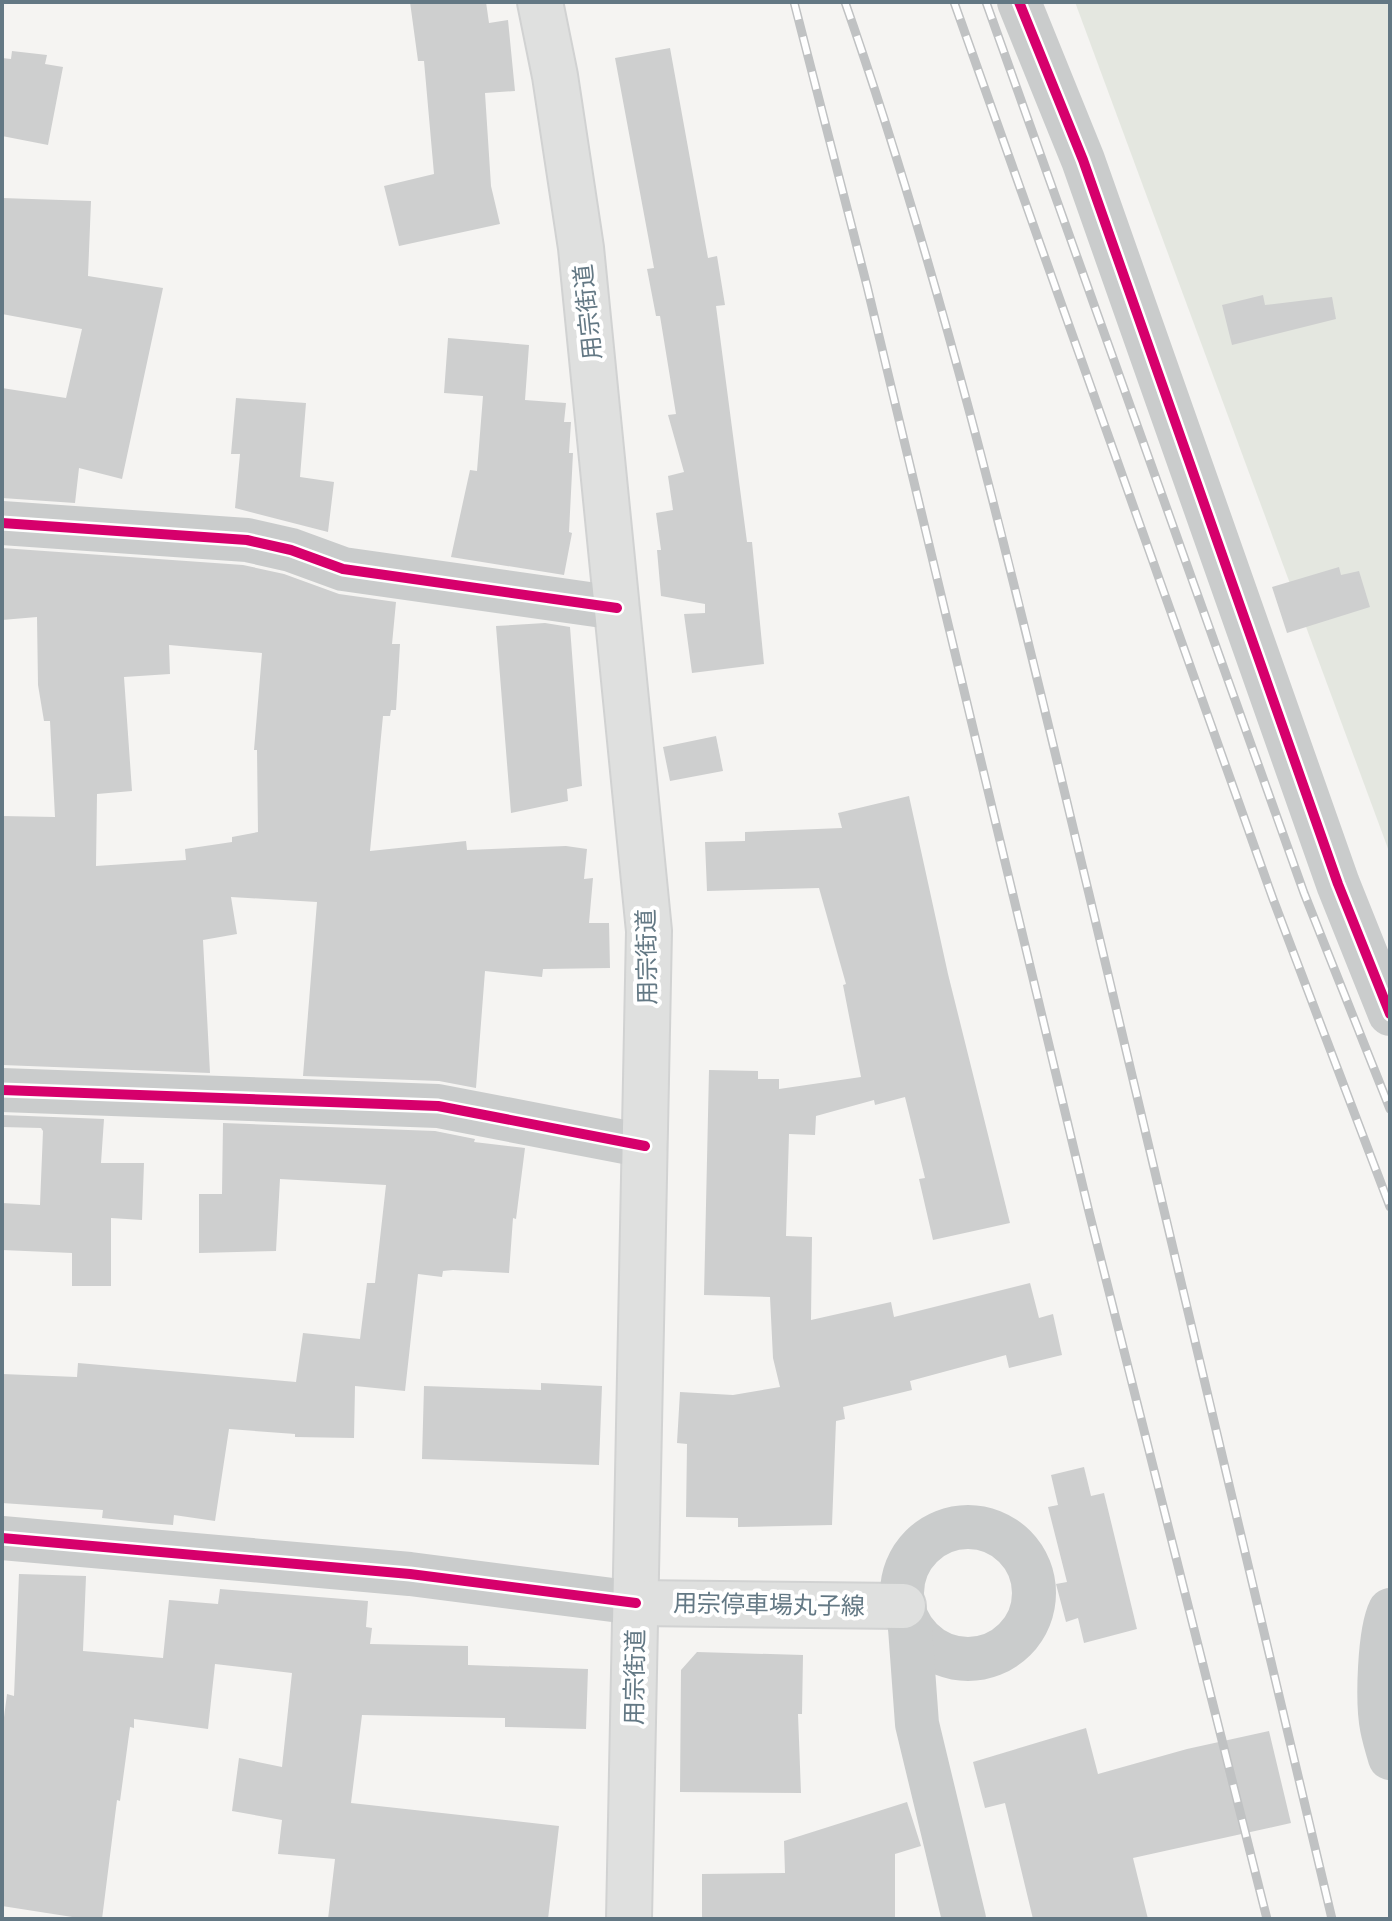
<svg xmlns="http://www.w3.org/2000/svg" width="1392" height="1921" font-family="'Fira Sans','Noto Sans JP',sans-serif">
  <style>
    .green { fill: #e4e7e0 }
    .building { fill: #cecfcf; fill-rule: evenodd }
    .lines { fill: none; stroke-linecap: round; stroke-linejoin: round }
    .secondary-casing { stroke: #d1d2d2; stroke-width: 48 }
    .minor { stroke: #cacccc; stroke-width: 44 }
    .tertiary { stroke: #cacccc; stroke-width: 44 }
    .secondary { stroke: #dfe0df; stroke-width: 44 }
    .rail-casing { stroke: #c0c2c3; stroke-width: 9 }
    .rail { stroke: #fff; stroke-width: 6; stroke-dasharray: 18; stroke-linecap: butt }
    .cycleway-casing { stroke: #fff; stroke-width: 15 }
    .cycleway { stroke: #d6006c; stroke-width: 10 }
    .labels { text-anchor: middle; dominant-baseline: central; stroke-width: 8; stroke-linejoin: round; paint-order: stroke }
    .street-label { font-size: 24px; fill: #637884; stroke: #fff }
  </style>
  <rect width="100%" height="100%" fill="#f5f4f2"/>
  <path class="green" d="M1075,2H1390V854Z"/>
  <g class="building">
    <path d="M410,2H486L489,23L508,20L515,91L485,93L491,186L500,224L399,246L384,186L434,174L424,61H418Z"/>
    <path d="M670,48L708,258L717,256L725,305L716,306L747,542H752L764,664L692,673L684,614L705,613V604L661,596L657,550H661L656,513L673,510L668,476L684,472L668,415L676,414L660,316H656L647,269L654,268L615,58Z"/>
    <path d="M12,51L47,55L45,64L63,67L48,145L2,136V58L11,59Z"/>
    <path d="M2,198L91,201L88,276L163,288L122,479L79,468L75,503L2,498V388L66,398L82,329L2,314Z"/>
    <path d="M1263,295L1265,305L1332,297L1336,319L1232,345L1222,305Z"/>
    <path d="M448,338L529,345L525,400L566,403L564,422H571L569,453H573L569,532L572,533L564,575L451,557L470,470L477,471L483,396L444,393Z"/>
    <path d="M236,398L306,403L300,477L334,482L328,532L235,508L240,454H231Z"/>
    <path d="M2,548L243,565L284,574L339,594L396,602L392,644H400L396,710H391L390,716H383L370,851L466,841L467,850L566,846L587,849L584,879L593,878L589,923H609L610,968L543,969L542,977L485,971L476,1088L439,1081L303,1076L317,902L231,897L237,934L203,940L210,1073L2,1065V816L55,817L50,721H44L38,685L37,617L2,620ZM169,645L262,653L254,750H257L258,832L232,837V842L185,849L186,860L96,866L97,794L132,791L124,677L170,674Z"/>
    <path d="M1339,567L1341,575L1359,571L1370,607L1287,633L1272,587Z"/>
    <path d="M545,623L570,627L582,786L567,789L568,801L511,813L496,626Z"/>
    <path d="M716,736L723,771L670,781L663,747Z"/>
    <path d="M909,796L948,974L1010,1223L933,1240L919,1179L925,1178L905,1097L875,1105L874,1100L816,1116L815,1135L789,1134L786,1236L812,1237L811,1320L891,1302L894,1317L1030,1283L1039,1318L1053,1314L1062,1355L1009,1368L1006,1355L910,1381L912,1390L843,1407L845,1419L836,1421L832,1525L738,1527V1518L686,1517L687,1444L677,1443L680,1392L733,1395L780,1387L773,1358L770,1297L704,1295L709,1070L758,1071V1079H779V1089L861,1077L843,985L846,984L819,888L707,891L705,842L745,841V832L842,828L838,813Z"/>
    <path d="M2,1115L104,1119L101,1163H144L142,1220L111,1218V1286H72V1253L2,1250V1203L40,1205L43,1131L41,1128L2,1127Z"/>
    <path d="M223,1123L435,1131L475,1139L474,1142L525,1148L516,1219L513,1218L509,1273L453,1270L443,1271L442,1277L418,1274L405,1391L355,1386L354,1438L295,1437V1434L229,1429L215,1521L174,1515L173,1525L149,1523L102,1518L103,1510L2,1503V1374L77,1377L78,1363L296,1382L303,1333L360,1339L367,1283H375L386,1185L280,1179L276,1251L199,1253V1194H222Z"/>
    <path d="M541,1383L602,1386L599,1465L422,1459L424,1386L541,1390Z"/>
    <path d="M1084,1467L1091,1496L1104,1493L1137,1629L1084,1643L1078,1618L1066,1622L1056,1584L1067,1582L1048,1507L1058,1505L1051,1475Z"/>
    <path d="M19,1574L86,1576L83,1651L163,1658L169,1600L218,1604L220,1589L368,1601L366,1627L372,1628L370,1644L468,1646V1665L588,1669L586,1729L505,1727V1718L362,1715L351,1803L559,1826L548,1919H328L335,1859L278,1854L282,1820L232,1811L239,1758L282,1767L292,1673L215,1664L208,1729L134,1719V1728L130,1727L120,1801L117,1800L102,1919H85L2,1906V1733L7,1694L14,1696Z"/>
    <path d="M697,1652L803,1655L802,1714H798L801,1793L680,1792L681,1670Z"/>
    <path d="M1086,1728L1098,1774L1187,1749L1269,1731L1291,1823L1133,1858L1148,1919H1033L1005,1803L985,1808L973,1762Z"/>
    <path d="M907,1802L921,1846L895,1854V1919H702V1874L785,1873L784,1841Z"/>
  </g>
  <g class="lines">
    <defs>
      <g id="secondary">
        <path d="M540,2L555,76L581,248L649,931L629,1919"/>
        <path d="M636,1603L903,1606"/>
      </g>
    </defs>
    <use href="#secondary" class="secondary-casing"/>
    <g class="minor">
      <path d="M1019,2L1083,160L1338,884L1390,1014"/>
      <path d="M2,523L247,540L291,550L343,569L617,608"/>
      <path d="M2,1090L438,1106L645,1146"/>
      <circle cx="968" cy="1593" r="66"/>
      <path d="M1390,1610C1379,1632 1377,1703 1382,1728C1384,1738 1387,1748 1390,1758"/>
      <path d="M910,1628L917,1724L964,1919"/>
    </g>
    <path class="tertiary" d="M2,1538L410,1574L636,1603"/>
    <use href="#secondary" class="secondary"/>
    <defs>
      <g id="rail">
        <path d="M794,2L867,286L1089,1212L1267,1919"/>
        <path d="M845,2C947,293 1017,594 1089,894C1170,1235 1251,1577 1332,1919"/>
        <path d="M954,2L1273,899L1390,1207"/>
        <path d="M986,2L1304,893L1390,1109"/>
      </g>
    </defs>
    <use href="#rail" class="rail-casing"/>
    <use href="#rail" class="rail"/>
    <defs>
      <g id="cycleway">
        <path d="M1019,2L1083,160L1338,884L1390,1014"/>
        <path d="M2,523L247,540L291,550L343,569L617,608"/>
        <path d="M2,1090L438,1106L645,1146"/>
        <path d="M2,1538L410,1574L636,1603"/>
      </g>
    </defs>
    <use href="#cycleway" class="cycleway-casing"/>
    <use href="#cycleway" class="cycleway"/>
  </g>
  <g class="labels">
    <g class="street-label">
      <text transform="translate(588 312) rotate(-96)">用宗街道</text>
      <text transform="translate(647 957) rotate(-91)">用宗街道</text>
      <text transform="translate(769 1605) rotate(1)">用宗停車場丸子線</text>
      <text transform="translate(635 1677) rotate(-89)">用宗街道</text>
    </g>
  </g>
  <rect width="1392" height="1921" fill="none" stroke="#637884" stroke-width="8"/>
</svg>
